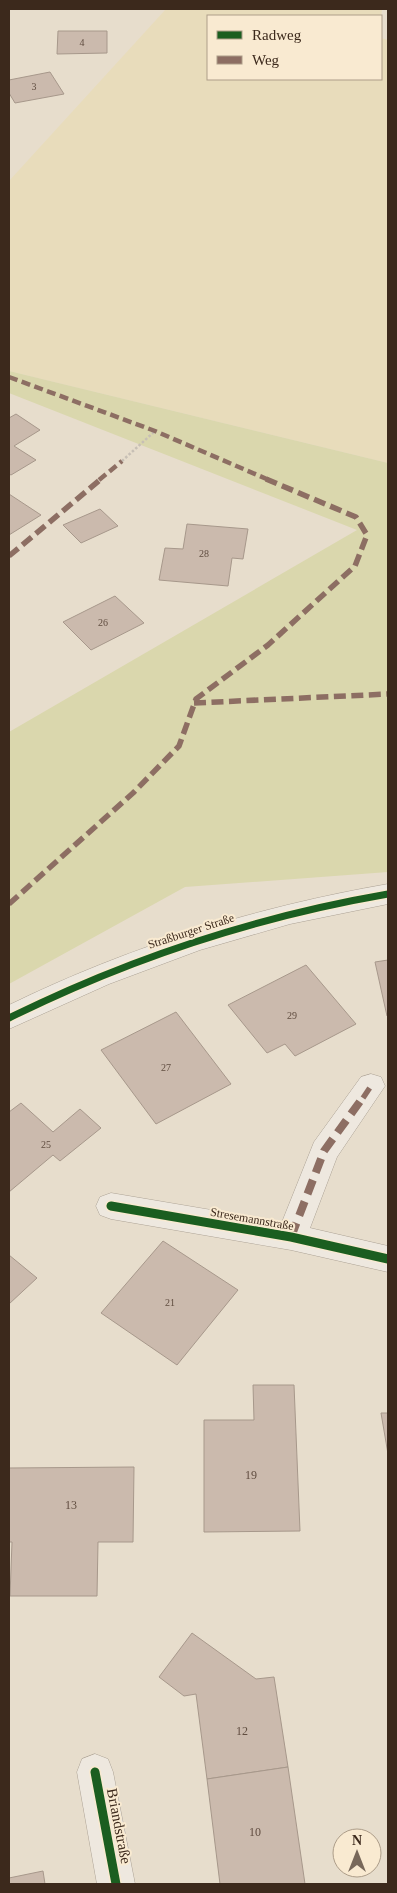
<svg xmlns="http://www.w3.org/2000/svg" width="397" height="1893" font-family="'Times New Roman',serif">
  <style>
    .farmland { fill: #e8dcbb }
    .green { fill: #dad7ad }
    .building { fill: #cbbaad; stroke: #a7988b }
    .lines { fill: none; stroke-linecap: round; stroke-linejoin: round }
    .street-casing { stroke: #aca295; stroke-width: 1 }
    .path { stroke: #c7bfb5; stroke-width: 2.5; stroke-dasharray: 2.5 2; stroke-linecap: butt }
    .street { fill: #eee8df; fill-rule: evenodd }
    .quiet-far2 { stroke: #8d6e63; stroke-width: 4.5; stroke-dasharray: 9 4.5; stroke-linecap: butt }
    .quiet-far1 { stroke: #8d6e63; stroke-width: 5.5; stroke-dasharray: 12 5.5; stroke-linecap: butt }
    .quiet { stroke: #8d6e63; stroke-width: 8; stroke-dasharray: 15 8; stroke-linecap: butt }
    .cycleway-far1-casing { stroke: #f9ead1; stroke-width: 10 }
    .cycleway-casing { stroke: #f9ead1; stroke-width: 12 }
    .cycleway-far1 { stroke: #1b5e20; stroke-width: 7 }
    .cycleway { stroke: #1b5e20; stroke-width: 9 }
    .labels { text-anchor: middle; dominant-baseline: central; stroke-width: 4; stroke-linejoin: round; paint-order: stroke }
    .number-label { font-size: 10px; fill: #604d40 }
    .street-label { font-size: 12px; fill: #3c291c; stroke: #f9ead1 }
    .near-number-label { font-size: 12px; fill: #604d40 }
    .near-street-label { font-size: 15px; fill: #3c291c; stroke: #f9ead1 }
  </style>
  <rect width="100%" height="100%" fill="#e7ddcc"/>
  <path class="farmland" d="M166,9L382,10L381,18L208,16V79H381V38L388,40V463L9,371V181Z"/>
  <path class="green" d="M9,371L388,463V872L185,887L9,984V732L357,530L9,393Z"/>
  <g class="building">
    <path d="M58,31H107V53L57,54Z"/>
    <path d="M50,72L64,94L15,103L9,93V80Z"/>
    <path d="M16,414L40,430L14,446L36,460L11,475L9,474V418Z"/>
    <path d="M9,494L41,515L9,535Z"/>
    <path d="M100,509L118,526L81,543L63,525Z"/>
    <path d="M187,524L248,529L243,559L232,558L228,586L159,580L165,548L183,549Z"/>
    <path d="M115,596L144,623L91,650L63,622Z"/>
    <path d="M388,960V1015L387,1016L375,962Z"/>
    <path d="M306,965L356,1024L295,1056L285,1044L267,1053L228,1005Z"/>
    <path d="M176,1012L231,1084L156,1124L101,1050Z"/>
    <path d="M21,1103L53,1132L80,1109L101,1128L60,1161L53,1155L9,1192V1112Z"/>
    <path d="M163,1241L238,1290L177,1365L101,1313Z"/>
    <path d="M9,1255L37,1278L9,1304Z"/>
    <path d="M253,1385H294L300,1531L204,1532V1420H254Z"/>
    <path d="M381,1413H388V1454Z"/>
    <path d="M134,1467L133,1542H98L97,1596H10L12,1542H9V1468Z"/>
    <path d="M192,1633L256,1679L274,1677L288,1767L207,1779L196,1694L184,1696L159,1677Z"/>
    <path d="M288,1767L305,1884H220L207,1779Z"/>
    <path d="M43,1871L45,1884H9V1878Z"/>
  </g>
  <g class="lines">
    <defs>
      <g id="street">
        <path d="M388,884V904L290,924L200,950L109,984L9,1029V1005C130,946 256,907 388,884Z"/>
        <path d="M371,1074L381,1077L385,1086L337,1157L310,1228L388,1246V1272L291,1250L111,1219L100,1215L96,1206L100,1197L111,1193L282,1222L314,1142L361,1077Z"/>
        <path d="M95,1754L108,1759L113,1772L135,1884H97L77,1772L82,1759Z"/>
      </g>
    </defs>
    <use href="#street" class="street-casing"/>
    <path class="path" d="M122,461L155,431"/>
    <use href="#street" class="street"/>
    <g class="quiet-far2">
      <path d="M9,377L155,431L269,480"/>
      <path d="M99,480L122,461"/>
    </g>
    <g class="quiet-far1">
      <path d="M9,556L101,479"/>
      <path d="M194,703L388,694"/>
      <path d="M9,904L133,793L179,746L196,699L268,645L355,566L367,535L356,517L266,479"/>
      <path d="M363,1098L371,1086"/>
    </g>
    <path class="quiet" d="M291,1237L324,1151L364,1096"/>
    <defs>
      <path id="cycleway-far1" d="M9,1018C130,958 255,917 388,894"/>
      <g id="cycleway">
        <path d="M111,1206L291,1237L388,1259"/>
        <path d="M95,1772L116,1884"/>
      </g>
    </defs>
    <use href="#cycleway-far1" class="cycleway-far1-casing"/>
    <use href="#cycleway" class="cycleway-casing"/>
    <use href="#cycleway-far1" class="cycleway-far1"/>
    <use href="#cycleway" class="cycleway"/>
  </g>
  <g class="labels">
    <g class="number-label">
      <text x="82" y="42">4</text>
      <text x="34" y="86">3</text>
      <text x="204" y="553">28</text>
      <text x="103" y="622">26</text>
      <text x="292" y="1015">29</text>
      <text x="166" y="1067">27</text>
      <text x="46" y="1144">25</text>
      <text x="170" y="1302">21</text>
    </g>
    <g class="street-label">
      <text transform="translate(191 931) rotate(-18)">Straßburger Straße</text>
      <text transform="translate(252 1219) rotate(10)">Stresemannstraße</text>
    </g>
    <g class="near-number-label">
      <text x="251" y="1475">19</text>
      <text x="71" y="1505">13</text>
      <text x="242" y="1731">12</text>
      <text x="255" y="1832">10</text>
    </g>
    <g class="near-street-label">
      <text transform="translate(119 1826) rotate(79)">Briandstraße</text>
    </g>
  </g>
  <rect width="397" height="1893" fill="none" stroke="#3c291c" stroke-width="20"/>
  <rect x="207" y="15" width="175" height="65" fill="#f9ead1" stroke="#ad9d89"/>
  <rect x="217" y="31" width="25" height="8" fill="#1b5e20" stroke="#ad9d89"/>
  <text x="252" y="40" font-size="15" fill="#3c291c">Radweg</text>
  <rect x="217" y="56" width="25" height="8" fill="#8d6e63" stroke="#ad9d89"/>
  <text x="252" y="65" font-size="15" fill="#3c291c">Weg</text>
  <g transform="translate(357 1853)"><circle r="24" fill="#f9ead1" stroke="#ad9d89"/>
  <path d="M0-4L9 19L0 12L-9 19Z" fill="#78685a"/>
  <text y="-8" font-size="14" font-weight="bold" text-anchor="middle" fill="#3c291c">N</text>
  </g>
</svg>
